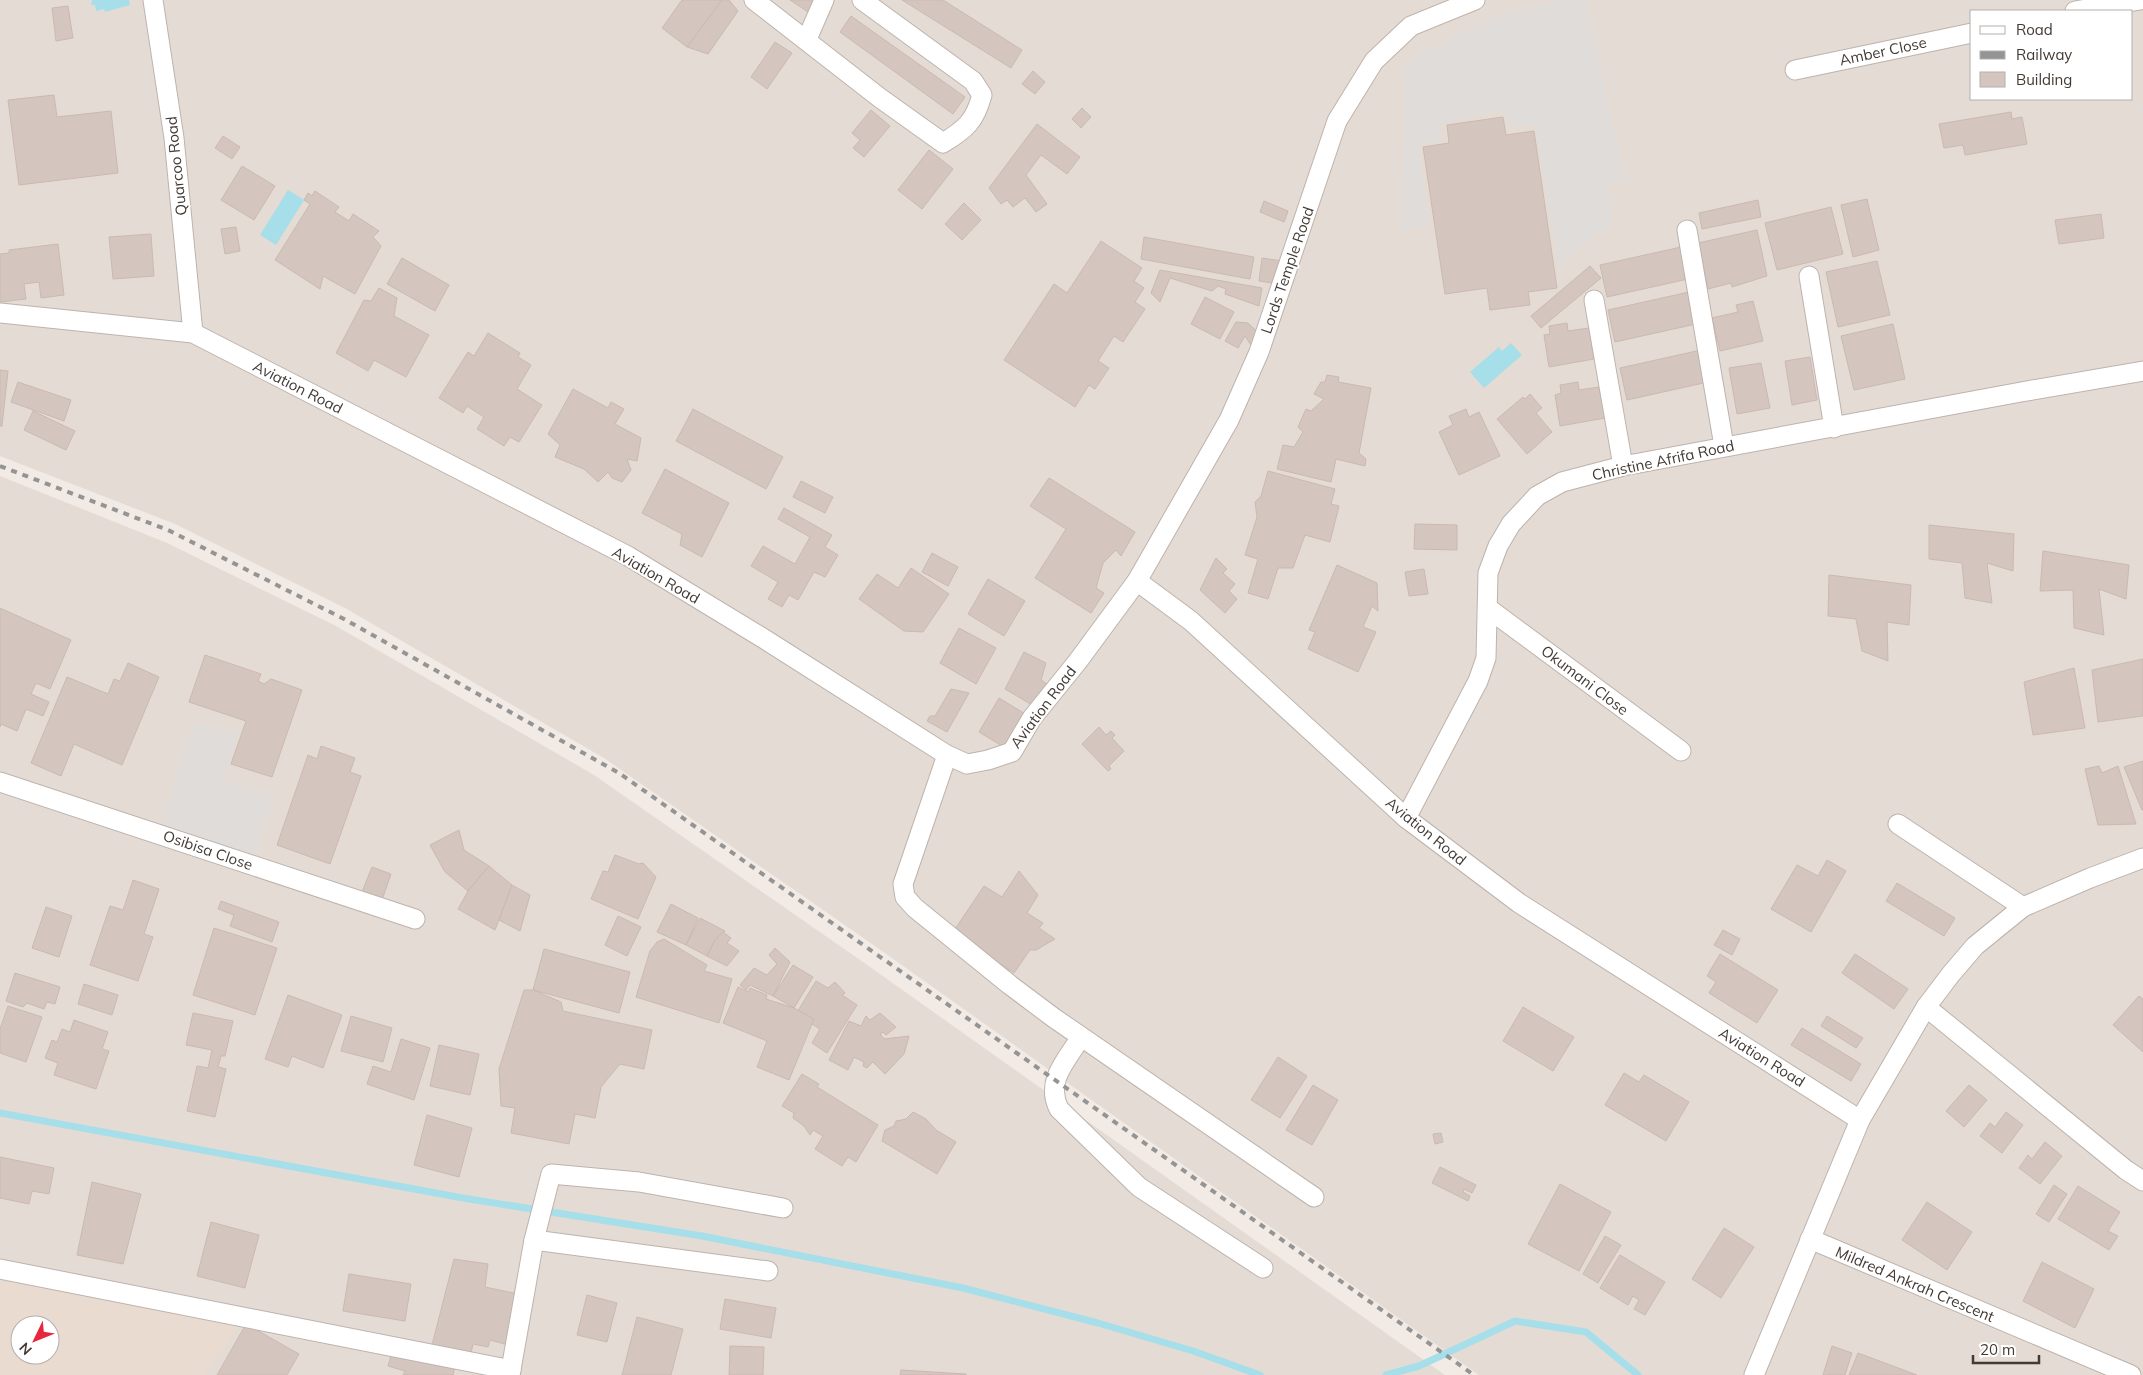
<svg xmlns="http://www.w3.org/2000/svg" width="2143" height="1375" font-family="Mulish,sans-serif">
  <style>
    .residential { fill: #e4dbd4; fill-rule: evenodd }
    .education { fill: #e9dbd0; fill-rule: evenodd }
    .parking { fill: #dfdcda }
    .water { fill: #a6dfe9 }
    .lines { fill: none; stroke-linecap: round; stroke-linejoin: round }
    .stream { stroke: #a6dfe9; stroke-width: 7 }
    .building { fill: #d4c6bf; stroke: #cbb9b0 }
    .minor-casing { stroke: #beb3ac; stroke-width: 21 }
    .minor { stroke: #fff; stroke-width: 19 }
    .rail { stroke: #949494; stroke-width: 4; stroke-dasharray: 6 6; stroke-linecap: butt }
    .labels { text-anchor: middle; dominant-baseline: central; stroke-width: 4; stroke-linejoin: round; paint-order: stroke }
    .street-label { font-size: 15px; fill: #433a35; stroke: #fff }
  </style>
  <rect width="100%" height="100%" fill="#f1eae5"/>
  <g class="residential">
    <path d="M0,0H2143V1375H1479L875,946L604,758L345,608L175,524L0,456ZM1972,11H2132V99H1972Z"/>
    <path d="M0,476L167,543L336,626L594,775L863,962L1445,1375H0ZM20,1325H50V1355H20Z"/>
  </g>
  <path class="education" d="M0,1281L241,1323L203,1375H0ZM20,1325H50V1355H20Z"/>
  <g class="parking">
    <path d="M1560,0H1585L1625,178L1606,184L1613,221L1560,265L1534,124L1511,126L1502,110L1440,124L1439,141L1418,145L1429,225L1401,231L1406,63L1479,24Z"/>
    <path d="M194,722L237,735L223,781L273,797L255,854L162,825Z"/>
  </g>
  <g class="water">
    <path d="M92,0H129L130,5L105,12L104,9L96,11L95,5H91Z"/>
    <path d="M288,190L304,200L276,245L260,235Z"/>
    <path d="M1511,343L1522,355L1484,388L1470,372L1499,347L1502,351Z"/>
  </g>
  <g class="lines">
    <g class="stream">
      <path d="M0,1113L463,1198L702,1236L963,1288L1098,1323L1193,1351L1260,1375"/>
      <path d="M1386,1375L1419,1366L1515,1321L1586,1332L1638,1375"/>
    </g>
  </g>
  <g class="building">
    <path d="M682,0H722L687,47L662,28Z"/>
    <path d="M722,0H729L738,11L708,54L687,47Z"/>
    <path d="M790,0H815L808,12Z"/>
    <path d="M902,0H943L1022,50L1011,68Z"/>
    <path d="M68,6L73,38L56,41L52,8Z"/>
    <path d="M851,16L965,97L953,114L840,32Z"/>
    <path d="M775,42L792,53L767,89L751,77Z"/>
    <path d="M1033,71L1045,82L1035,94L1022,84Z"/>
    <path d="M54,95L57,117L111,111L118,173L19,185L8,100Z"/>
    <path d="M1082,108L1091,117L1081,128L1072,119Z"/>
    <path d="M871,110L890,126L864,157L853,148L860,140L852,133Z"/>
    <path d="M2011,112L2012,119L2022,117L2027,144L1965,155L1963,145L1944,148L1939,124Z"/>
    <path d="M1503,117L1506,135L1534,131L1557,288L1528,292L1530,305L1490,310L1487,288L1445,294L1423,147L1449,143L1447,125Z"/>
    <path d="M1037,124L1080,157L1067,174L1041,155L1026,175L1047,204L1036,212L1025,198L1013,207L1007,200L1001,204L989,188Z"/>
    <path d="M223,136L240,147L232,159L215,148Z"/>
    <path d="M929,150L953,169L922,209L898,190Z"/>
    <path d="M242,166L275,186L254,220L221,200Z"/>
    <path d="M315,191L339,207L335,212L349,221L353,214L379,231L373,237L381,246L355,294L323,276L320,289L275,260L310,204L304,200L308,193L312,196Z"/>
    <path d="M1867,199L1879,250L1853,257L1841,205Z"/>
    <path d="M1758,200L1761,217L1702,229L1699,213Z"/>
    <path d="M1264,201L1288,211L1284,222L1260,212Z"/>
    <path d="M964,203L981,220L962,240L945,224Z"/>
    <path d="M1831,207L1843,254L1777,270L1765,223Z"/>
    <path d="M2101,214L2104,238L2059,244L2055,220Z"/>
    <path d="M236,227L240,251L225,254L221,229Z"/>
    <path d="M1757,230L1767,276L1732,287L1731,283L1708,289L1698,243Z"/>
    <path d="M151,234L154,276L113,279L109,237Z"/>
    <path d="M1144,237L1254,257L1250,279L1141,259Z"/>
    <path d="M1101,241L1142,268L1134,281L1144,288L1135,302L1145,309L1123,342L1114,336L1098,361L1109,368L1095,389L1089,385L1075,407L1004,360L1054,284L1067,293Z"/>
    <path d="M58,244L64,295L41,298L39,282L24,284L26,299L0,302V254L9,253V250Z"/>
    <path d="M1681,247L1688,279L1607,297L1600,265Z"/>
    <path d="M402,258L449,285L435,311L387,284Z"/>
    <path d="M1262,258L1289,262L1286,285L1259,281Z"/>
    <path d="M1877,261L1890,315L1838,327L1826,272Z"/>
    <path d="M1590,266L1601,278L1541,328L1531,316Z"/>
    <path d="M1160,270L1262,288L1259,306L1225,294L1226,289L1218,286L1212,291L1170,278L1160,302L1151,293Z"/>
    <path d="M379,288L397,298L394,316L429,335L406,377L374,360L368,371L336,353L364,300L371,301Z"/>
    <path d="M1689,292L1696,324L1615,342L1608,310Z"/>
    <path d="M1205,297L1234,312L1220,339L1191,324Z"/>
    <path d="M1753,301L1763,341L1720,351L1712,318L1738,312L1736,305Z"/>
    <path d="M1236,322L1248,323L1268,342L1254,350L1245,336L1238,348L1225,341Z"/>
    <path d="M1567,323L1568,331L1589,328L1594,359L1549,367L1544,335L1550,334L1549,326Z"/>
    <path d="M1893,324L1905,379L1854,390L1841,336Z"/>
    <path d="M488,333L520,353L518,357L531,365L517,389L542,405L519,442L510,437L504,446L477,429L484,417L467,406L463,413L439,398L468,352L474,356Z"/>
    <path d="M1701,350L1708,382L1627,400L1620,368Z"/>
    <path d="M1810,357L1817,400L1792,405L1785,361Z"/>
    <path d="M1761,363L1770,408L1737,414L1729,368Z"/>
    <path d="M0,370L8,371L2,426H0Z"/>
    <path d="M1327,375L1339,377L1338,382L1371,388L1359,453L1366,459L1365,466L1336,459L1331,482L1277,469L1283,445L1294,447L1303,432L1298,427L1306,409L1311,411L1324,399L1314,394L1321,382H1325Z"/>
    <path d="M18,382L71,400L64,421L11,402Z"/>
    <path d="M1578,382L1579,390L1599,387L1605,418L1560,426L1555,395L1561,393L1560,385Z"/>
    <path d="M573,389L608,408L611,402L624,409L615,424L641,438L637,461L627,459L631,470L622,482L612,478L608,472L598,482L584,469L555,457L560,445L548,434Z"/>
    <path d="M1530,394L1542,408L1536,413L1552,432L1527,454L1497,419L1523,397L1525,399Z"/>
    <path d="M693,409L783,457L766,489L676,441Z"/>
    <path d="M1466,409L1469,417L1479,412L1500,456L1459,475L1439,432L1453,425L1449,416Z"/>
    <path d="M33,411L75,431L66,450L24,430Z"/>
    <path d="M665,469L729,503L702,557L680,545L682,534L642,513Z"/>
    <path d="M1268,471L1335,489L1331,504L1339,506L1330,542L1305,535L1293,568H1278L1268,599L1248,593L1258,559L1245,555L1257,517L1255,502L1261,496Z"/>
    <path d="M1049,478L1135,532L1121,556L1116,550L1103,563L1096,588L1104,593L1091,613L1035,578L1066,529L1030,506Z"/>
    <path d="M801,481L833,497L825,513L793,497Z"/>
    <path d="M784,508L832,535L825,547L838,555L825,577L814,572L798,600L789,595L782,607L768,599L778,582L751,566L763,546L795,564L810,537L778,519Z"/>
    <path d="M1415,524L1457,525V550L1414,549Z"/>
    <path d="M1929,525L2014,534L2013,571L1987,563L1992,603L1965,598L1962,563L1929,559Z"/>
    <path d="M2043,551L2129,565L2126,599L2099,589L2104,635L2074,628L2073,590L2040,591Z"/>
    <path d="M932,553L958,567L948,586L922,572Z"/>
    <path d="M1216,558L1227,569L1223,573L1235,584L1229,591L1237,599L1225,613L1200,590Z"/>
    <path d="M1337,565L1377,583L1378,611L1372,606L1363,627L1376,632L1358,672L1308,649L1315,632L1309,630Z"/>
    <path d="M911,568L949,594L923,632L904,631L859,599L877,574L898,588Z"/>
    <path d="M1424,569L1428,594L1409,596L1405,572Z"/>
    <path d="M1829,575L1911,585L1909,625L1887,622L1888,661L1862,651L1856,619L1828,616Z"/>
    <path d="M988,579L1025,601L1004,636L968,614Z"/>
    <path d="M0,608L71,640L50,689L36,683L31,694L49,702L43,716L26,709L17,731L1,724L0,727Z"/>
    <path d="M959,628L996,648L976,684L940,663Z"/>
    <path d="M1024,652L1046,663L1041,680L1047,684L1039,709L1005,689Z"/>
    <path d="M205,655L261,674L258,681L264,684L271,679L302,690L272,777L231,764L246,721L189,702Z"/>
    <path d="M2143,659V716L2098,722L2092,670Z"/>
    <path d="M128,663L159,677L122,765L74,744L61,776L31,763L67,677L108,694L114,679L120,681Z"/>
    <path d="M2074,668L2085,728L2033,735L2024,682Z"/>
    <path d="M951,689L969,693L947,732L927,721L930,716H935Z"/>
    <path d="M999,698L1032,718L1012,752L979,732Z"/>
    <path d="M1099,727L1106,735L1111,731L1115,735L1112,738L1124,751L1109,766L1111,769L1108,771L1082,744Z"/>
    <path d="M321,746L355,758L350,772L361,776L330,864L277,845L308,755L317,759Z"/>
    <path d="M2143,761V810H2142L2124,767Z"/>
    <path d="M2099,766L2102,773L2118,766L2136,824L2098,825L2085,769Z"/>
    <path d="M459,830L464,850L489,866L468,891L445,872L430,845Z"/>
    <path d="M615,855L639,864L643,863L656,877L638,919L591,899L603,871L608,872Z"/>
    <path d="M1827,860L1846,871L1811,932L1771,909L1797,865L1818,876Z"/>
    <path d="M489,866L512,885L495,930L458,909L468,891Z"/>
    <path d="M372,867L391,874L382,900L362,892Z"/>
    <path d="M1019,871L1038,895L1027,913L1043,923L1039,928L1055,939L1036,950H1030L1014,973L953,932L984,886L1002,897Z"/>
    <path d="M133,880L159,889L144,934L153,937L138,981L90,965L110,906L123,910Z"/>
    <path d="M1897,883L1955,918L1944,936L1886,901Z"/>
    <path d="M512,885L530,895L520,931L499,920Z"/>
    <path d="M221,901L279,922L272,942L230,926L234,915L218,909Z"/>
    <path d="M671,904L698,918L686,945L657,932Z"/>
    <path d="M46,907L72,916L59,957L32,948Z"/>
    <path d="M618,916L641,927L627,956L605,945Z"/>
    <path d="M700,918L725,931L715,940L707,956L686,945Z"/>
    <path d="M214,928L277,948L255,1015L193,995Z"/>
    <path d="M1723,930L1740,939L1732,955L1714,945Z"/>
    <path d="M723,932L731,938L727,943L739,951L727,966L707,956L715,940Z"/>
    <path d="M664,939L707,965L704,971L732,979L719,1023L636,997L650,951L657,942Z"/>
    <path d="M775,948L790,962L773,996L750,985L746,990L740,985L754,968L767,975L777,964L769,955Z"/>
    <path d="M544,949L630,972L619,1013L533,990Z"/>
    <path d="M1720,954L1778,990L1757,1023L1709,993L1716,982L1707,976Z"/>
    <path d="M1855,954L1908,989L1894,1009L1842,973Z"/>
    <path d="M793,965L813,977L794,1008L773,996Z"/>
    <path d="M15,973L60,987L55,1004L47,1002L44,1009L27,1003L23,1007L6,1001Z"/>
    <path d="M816,981L828,988L835,982L845,993L842,995L857,1005L827,1053L812,1043L820,1029L796,1014Z"/>
    <path d="M84,984L118,995L112,1015L78,1004Z"/>
    <path d="M738,987L748,992L750,988L767,995L766,999L794,1008L814,1019L789,1080L757,1067L767,1041L723,1023Z"/>
    <path d="M524,990H533L561,1002L563,1011L652,1030L644,1069L620,1064L601,1087L595,1118L575,1114L569,1144L511,1133L515,1108L501,1106L499,1069Z"/>
    <path d="M288,995L342,1015L323,1068L292,1056L288,1067L265,1059Z"/>
    <path d="M2139,996L2143,999V1052L2113,1025Z"/>
    <path d="M8,1006L42,1017L26,1062L0,1053V1029Z"/>
    <path d="M1523,1007L1574,1037L1553,1071L1503,1041Z"/>
    <path d="M193,1013L233,1021L225,1056H221L218,1067L226,1069L215,1117L187,1111L197,1066L208,1068L212,1050L186,1045Z"/>
    <path d="M880,1013L896,1027L886,1035L883,1032L880,1034L884,1039L909,1036L904,1054L885,1074L873,1062L867,1068L863,1066L864,1062L854,1057L848,1070L829,1060L849,1021L861,1026L866,1016L870,1020Z"/>
    <path d="M351,1016L392,1028L383,1062L341,1051Z"/>
    <path d="M1827,1016L1863,1038L1856,1048L1821,1026Z"/>
    <path d="M74,1020L108,1032L102,1049L109,1051L96,1089L54,1075L58,1063L45,1058L52,1040L57,1042L62,1029L70,1032Z"/>
    <path d="M1802,1028L1861,1064L1851,1081L1791,1045Z"/>
    <path d="M401,1039L430,1048L414,1100L367,1084L373,1066L391,1072Z"/>
    <path d="M439,1045L479,1054L470,1095L430,1086Z"/>
    <path d="M1278,1057L1307,1076L1280,1118L1251,1100Z"/>
    <path d="M1624,1073L1639,1082L1644,1075L1689,1102L1666,1141L1605,1105Z"/>
    <path d="M802,1074L819,1084L817,1087L878,1125L856,1162L848,1157L842,1166L815,1149L823,1136L813,1130L810,1135L804,1126L793,1118L794,1113L782,1106Z"/>
    <path d="M1313,1085L1338,1100L1312,1145L1286,1130Z"/>
    <path d="M1969,1085L1987,1100L1964,1127L1946,1111Z"/>
    <path d="M913,1112L926,1119L936,1130L956,1142L937,1174L882,1141L885,1130L894,1126L896,1121L906,1119Z"/>
    <path d="M2006,1112L2023,1125L2002,1153L1980,1136L1990,1123L1995,1127Z"/>
    <path d="M427,1115L472,1128L459,1177L414,1165Z"/>
    <path d="M1441,1133L1443,1142L1435,1144L1433,1134Z"/>
    <path d="M2045,1142L2062,1156L2040,1184L2019,1168L2028,1155L2032,1159Z"/>
    <path d="M0,1157L54,1168L49,1194L32,1191L29,1204L0,1198Z"/>
    <path d="M1440,1167L1476,1185L1472,1193L1464,1189L1463,1192L1470,1196L1468,1201L1432,1183Z"/>
    <path d="M92,1182L141,1194L123,1264L77,1255Z"/>
    <path d="M1560,1184L1611,1212L1579,1271L1528,1244Z"/>
    <path d="M2054,1185L2067,1194L2049,1222L2036,1214Z"/>
    <path d="M2078,1186L2120,1212L2108,1231L2118,1236L2109,1250L2058,1219Z"/>
    <path d="M1927,1202L1972,1232L1947,1270L1902,1240Z"/>
    <path d="M211,1222L259,1235L245,1288L197,1276Z"/>
    <path d="M1724,1228L1754,1247L1721,1298L1692,1279Z"/>
    <path d="M1605,1236L1621,1245L1598,1283L1583,1274Z"/>
    <path d="M1620,1255L1665,1282L1645,1315L1634,1309L1639,1300L1633,1296L1628,1305L1600,1288Z"/>
    <path d="M454,1259L488,1264L485,1287L523,1295L512,1346L490,1340L488,1347L473,1344L471,1353L460,1350L459,1355L431,1349Z"/>
    <path d="M2042,1262L2094,1289L2075,1328L2023,1301Z"/>
    <path d="M349,1274L411,1284L405,1321L343,1311Z"/>
    <path d="M587,1295L617,1303L607,1342L577,1335Z"/>
    <path d="M725,1299L776,1308L771,1338L720,1329Z"/>
    <path d="M637,1317L683,1329L671,1375H622Z"/>
    <path d="M246,1324L299,1354L287,1375H217Z"/>
    <path d="M730,1346L764,1347L763,1375H729Z"/>
    <path d="M1832,1346L1852,1353L1845,1375H1823Z"/>
    <path d="M393,1349L455,1366L453,1375H403L405,1371L388,1366Z"/>
    <path d="M1858,1353L1917,1375H1849Z"/>
    <path d="M901,1370L966,1374V1375H900Z"/>
  </g>
  <g class="lines">
    <defs>
      <g id="minor">
        <path d="M153,0L174,138L193,333"/>
        <path d="M754,0L880,98L943,143C966,129 975,121 982,95L973,81L862,0"/>
        <path d="M2075,11L2140,0"/>
        <path d="M807,39L824,0"/>
        <path d="M1795,70L1972,33"/>
        <path d="M1687,230L1724,446"/>
        <path d="M1809,276L1834,428"/>
        <path d="M1594,300L1623,466"/>
        <path d="M0,313L193,333L628,556L766,640L947,755L967,764L988,760L1012,752L1032,718L1078,661L1137,581L1229,420L1259,352L1337,121L1374,61L1411,26L1475,0"/>
        <path d="M1137,581L1191,621L1406,818L1519,903L1860,1120"/>
        <path d="M1489,609L1681,751"/>
        <path d="M947,755L903,884L905,897L915,908L1010,985L1054,1018L1314,1197"/>
        <path d="M0,782L415,919"/>
        <path d="M1406,818L1478,681L1486,658L1488,573L1498,546L1511,524L1537,496L1562,482L1623,466L2021,392L2143,371"/>
        <path d="M1898,824L2023,907"/>
        <path d="M1926,1007L2126,1170L2143,1181"/>
        <path d="M1081,1037C1066,1061 1045,1081 1059,1109L1139,1187L1263,1268"/>
        <path d="M1810,1239L2131,1375"/>
        <path d="M534,1240L768,1271"/>
        <path d="M0,1269L511,1370"/>
        <path d="M510,1375L534,1240L551,1174L639,1182L783,1208"/>
        <path d="M1754,1375L1860,1120L1926,1007L1951,974L1975,946L2023,907L2090,878L2143,858"/>
      </g>
    </defs>
    <use href="#minor" class="minor-casing"/>
    <use href="#minor" class="minor"/>
    <path class="rail" d="M0,466L168,530L344,619L619,773L1474,1375"/>
  </g>
  <g class="labels">
    <g class="street-label">
      <text transform="translate(1883 51) rotate(-12)">Amber Close</text>
      <text transform="translate(176 166) rotate(-96)">Quarcoo Road</text>
      <text transform="translate(1287 270) rotate(-71)">Lords Temple Road</text>
      <text transform="translate(298 387) rotate(27)">Aviation Road</text>
      <text transform="translate(1663 460) rotate(-12)">Christine Afrifa Road</text>
      <text transform="translate(656 575) rotate(30)">Aviation Road</text>
      <text transform="translate(1585 680) rotate(37)">Okumani Close</text>
      <text transform="translate(1043 707) rotate(-53)">Aviation Road</text>
      <text transform="translate(1426 831) rotate(39)">Aviation Road</text>
      <text transform="translate(208 850) rotate(19)">Osibisa Close</text>
      <text transform="translate(1762 1057) rotate(32)">Aviation Road</text>
      <text transform="translate(1915 1284) rotate(23)">Mildred Ankrah Crescent</text>
    </g>
  </g>
  <rect x="1970" y="10" width="162" height="90" fill="#ffffff" stroke="#b4b0ae"/>
  <rect x="1980" y="26" width="25" height="8" fill="#ffffff" stroke="#b4b0ae"/>
  <text x="2016" y="35" font-size="15" fill="#433a35">Road</text>
  <rect x="1980" y="51" width="25" height="8" fill="#949494" stroke="#b4b0ae"/>
  <text x="2016" y="60" font-size="15" fill="#433a35">Railway</text>
  <rect x="1980" y="72" width="25" height="15" fill="#d4c6bf" stroke="#b4b0ae"/>
  <text x="2016" y="85" font-size="15" fill="#433a35">Building</text>
  <g transform="translate(35 1340) rotate(227)"><circle r="24" fill="#ffffff" stroke="#b4b0ae"/>
  <path d="M0-4L9 19L0 12L-9 19Z" fill="#e6273d"/>
  <text y="-8" font-size="14" font-weight="bold" text-anchor="middle" fill="#433a35">N</text>
  </g>
  <path d="M1973 1355v8h66v-8" fill="none" stroke="#433a35" stroke-width="2.5"/>
  <text x="1980" y="1355" font-size="15" fill="#433a35" stroke="#ffffff" stroke-width="4" paint-order="stroke">20 m</text>
</svg>
